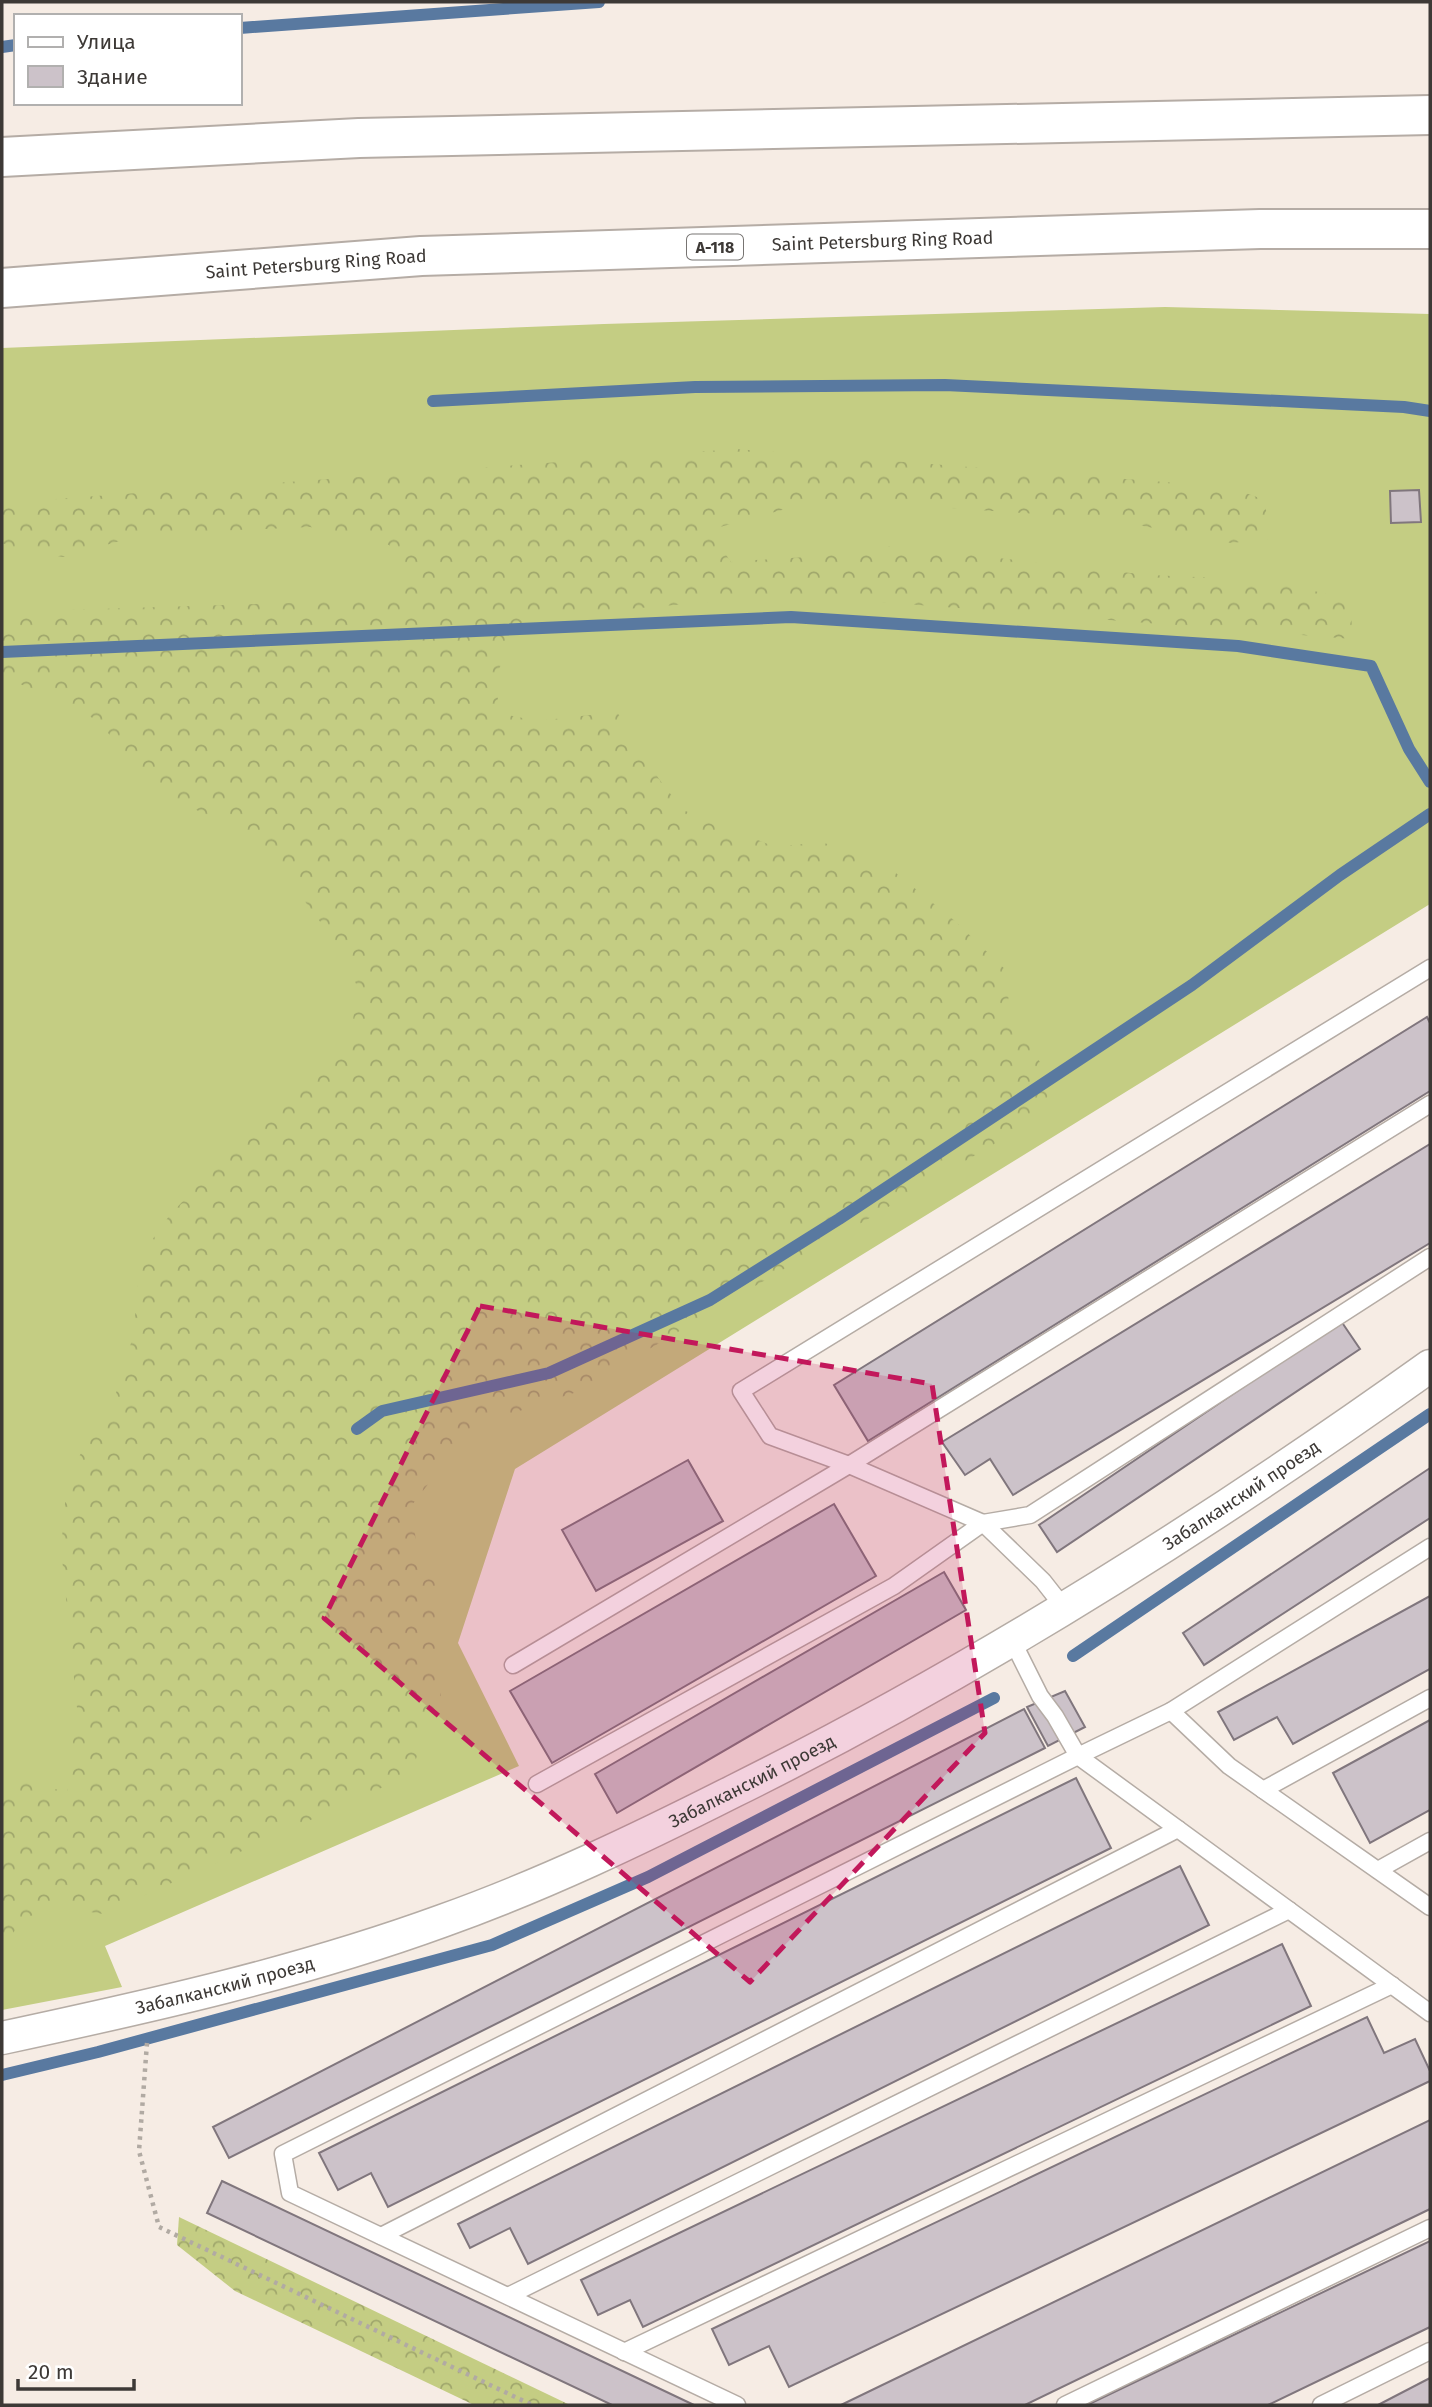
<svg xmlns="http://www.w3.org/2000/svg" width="1432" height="2407" font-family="'Fira Sans',sans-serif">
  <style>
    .grass { fill: #c4cd83 }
    .forest { fill: url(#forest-crowns) }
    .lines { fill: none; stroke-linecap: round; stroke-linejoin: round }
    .stream { stroke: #5979a0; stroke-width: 12 }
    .building { fill: #ccc2c9; stroke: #80767d; stroke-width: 2 }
    .service-casing { stroke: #b5aca5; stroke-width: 19 }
    .minor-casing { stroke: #b5aca5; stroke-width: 35 }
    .motorway-casing { stroke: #b5aca5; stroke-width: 42 }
    .path { stroke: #b1aaa3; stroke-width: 4.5; stroke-dasharray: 3.5 5; stroke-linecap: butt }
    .service { stroke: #fff; stroke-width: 16 }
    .minor { stroke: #fff; stroke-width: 32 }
    .motorway { stroke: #fff; stroke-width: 38 }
    .marked { fill: #c2185b; fill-opacity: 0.2; stroke: #c2185b; stroke-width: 5; stroke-dasharray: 14 9; stroke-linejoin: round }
    .labels { text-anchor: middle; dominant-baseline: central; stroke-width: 6; stroke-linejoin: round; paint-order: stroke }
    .shield { fill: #fff; stroke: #777472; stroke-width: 2 }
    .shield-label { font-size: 16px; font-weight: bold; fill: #3d3936 }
    .street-label { font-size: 18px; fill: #3d3936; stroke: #fff }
  </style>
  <defs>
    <pattern id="forest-crowns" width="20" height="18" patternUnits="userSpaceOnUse" patternTransform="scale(1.75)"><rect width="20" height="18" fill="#c4cd83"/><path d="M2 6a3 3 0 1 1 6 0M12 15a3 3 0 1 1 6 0" fill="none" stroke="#a0a76c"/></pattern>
  </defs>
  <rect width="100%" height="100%" fill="#f6ece4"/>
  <path class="grass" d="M1165,307L1430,314V904L515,1469L458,1643L519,1766L105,1946L122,1987L2,2010V348L604,324Z"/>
  <g class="forest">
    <path d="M736,449L1229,487L1265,500L1269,539L1231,543L1107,519L822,499L709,530L731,562C784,557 840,558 891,546L1148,575L1269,580L1351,600L1352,639L791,595L524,618L496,675L499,713L537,721L617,712L659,779L683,810L775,847L822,842L891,869L955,921L1009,973L1008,1012L1054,1084L1036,1119L577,1392L501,1417L436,1474L412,1505L416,1543L437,1584L436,1663L442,1703L422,1737L412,1774L103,1914L59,1907L21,1919L2,1954V1776L67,1792L77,1708L61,1548L67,1481L85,1445L109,1413L124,1370L134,1331L137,1289L145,1250L169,1216L197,1186L288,1099L334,1064L352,1029L357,986L339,947L268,852L232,828L155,789L98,721L62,701L20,684L2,683V612L378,600L412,579L389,545L310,527L145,534L63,557L21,550L2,543V503Z"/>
    <path d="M179,2217L570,2405H474L235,2291L177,2245Z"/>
  </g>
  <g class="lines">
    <g class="stream">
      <path d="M240,28L599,2"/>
      <path d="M2,47L16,45"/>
      <path d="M433,401L695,387L945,385L1404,407L1430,411"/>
      <path d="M2,652L791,617L1238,646L1371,666L1409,749L1430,782"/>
      <path d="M357,1429L382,1411L549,1373L710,1300L839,1219L1192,985L1340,875L1430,814"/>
      <path d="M1073,1656L1430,1414"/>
      <path d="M2,2075L98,2052L492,1945L648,1877L994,1698"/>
    </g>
  </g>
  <g class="building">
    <path d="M1419,490L1421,522L1391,523L1390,491Z"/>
    <path d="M1427,1017L1430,1023V1091L868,1441L834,1385Z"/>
    <path d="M1430,1144V1243L1013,1495L990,1459L965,1475L942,1442Z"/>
    <path d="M1341,1321L1360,1349L1057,1552L1039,1525Z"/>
    <path d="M688,1460L723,1521L596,1591L562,1530Z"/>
    <path d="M1430,1468V1518L1204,1665L1183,1633Z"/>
    <path d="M834,1504L876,1576L552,1763L510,1691Z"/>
    <path d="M944,1572L966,1610L617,1813L595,1774Z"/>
    <path d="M1430,1596V1669L1293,1744L1277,1717L1234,1740L1218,1712Z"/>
    <path d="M1065,1691L1085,1727L1048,1746L1027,1707Z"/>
    <path d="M1024,1709L1045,1748L229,2158L213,2127Z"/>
    <path d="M1430,1720V1810L1370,1843L1333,1773Z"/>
    <path d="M1076,1778L1111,1848L388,2207L371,2173L338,2190L319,2153Z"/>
    <path d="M1180,1866L1209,1925L528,2264L510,2228L470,2248L458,2224Z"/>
    <path d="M1282,1944L1311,2006L643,2327L630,2300L598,2315L581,2280Z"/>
    <path d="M1367,2017L1384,2053L1415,2039L1430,2071V2081L789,2387L769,2346L729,2365L712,2329Z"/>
    <path d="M1430,2120V2209L1025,2405H841Z"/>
    <path d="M222,2181L694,2405H612L207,2213Z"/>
    <path d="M1430,2241V2327L1268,2405H1087Z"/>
    <path d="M1430,2378V2405H1378Z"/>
  </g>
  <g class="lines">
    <defs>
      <g id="service">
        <path d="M1065,1609L1043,1581L983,1523L849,1465L770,1436L741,1391L1430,968"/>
        <path d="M1012,1640L1040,1696L1055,1716L1078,1756L1171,1711L1430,1547"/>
        <path d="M513,1665L849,1465L1430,1104"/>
        <path d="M1171,1711L1229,1766L1430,1907"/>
        <path d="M537,1784L894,1586L983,1523L1030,1515L1430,1257"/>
        <path d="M1263,1790L1430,1698"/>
        <path d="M1378,1870L1430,1841"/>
        <path d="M381,2236L1178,1829"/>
        <path d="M508,2296L1289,1910"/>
        <path d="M624,2352L1392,1985"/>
        <path d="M737,2405L290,2193L283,2154L1078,1756L1430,2013"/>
        <path d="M1065,2405L1430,2228"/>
        <path d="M1321,2405L1430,2351"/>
      </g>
      <g id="minor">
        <path id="s1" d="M2,2038C151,2006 299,1973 442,1921C543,1885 639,1839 734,1791C978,1670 1209,1524 1430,1366"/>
      </g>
      <g id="motorway">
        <path d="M2,157L359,138L1430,115"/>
        <path id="s2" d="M2,288L421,256L1260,229H1430"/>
      </g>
    </defs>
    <use href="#service" class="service-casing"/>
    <use href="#minor" class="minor-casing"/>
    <use href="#motorway" class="motorway-casing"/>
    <path class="path" d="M147,2043L139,2151L159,2227L532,2405"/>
    <use href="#service" class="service"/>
    <use href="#minor" class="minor"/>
    <use href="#motorway" class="motorway"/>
  </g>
  <path class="marked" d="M480,1306L932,1384L985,1733L750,1982L324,1618Z"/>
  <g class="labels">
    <rect class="shield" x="687" y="234.5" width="56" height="25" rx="5"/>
    <g class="shield-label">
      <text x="715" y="247">А-118</text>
    </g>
    <g class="street-label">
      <text stroke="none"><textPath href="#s2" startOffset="882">Saint Petersburg Ring Road</textPath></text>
      <text stroke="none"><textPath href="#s2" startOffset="315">Saint Petersburg Ring Road</textPath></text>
      <text stroke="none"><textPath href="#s1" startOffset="1363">Забалканский проезд</textPath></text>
      <text stroke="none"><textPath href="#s1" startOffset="796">Забалканский проезд</textPath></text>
      <text stroke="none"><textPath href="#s1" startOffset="229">Забалканский проезд</textPath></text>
    </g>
  </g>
  <rect width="1432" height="2407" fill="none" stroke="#3d3936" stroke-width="7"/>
  <rect x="14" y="14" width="228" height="91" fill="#ffffff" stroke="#b1b0af" stroke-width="2"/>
  <rect x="28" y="37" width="35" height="10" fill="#ffffff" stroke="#b1b0af" stroke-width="2"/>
  <text x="77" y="49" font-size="21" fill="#3d3936">Улица</text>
  <rect x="28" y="66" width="35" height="21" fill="#ccc2c9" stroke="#b1b0af" stroke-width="2"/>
  <text x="77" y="84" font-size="21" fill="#3d3936">Здание</text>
  <path d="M18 2379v10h116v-10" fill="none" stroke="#3d3936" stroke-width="3.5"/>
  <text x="28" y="2379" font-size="21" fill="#3d3936" stroke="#ffffff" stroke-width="5" paint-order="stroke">20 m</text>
</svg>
